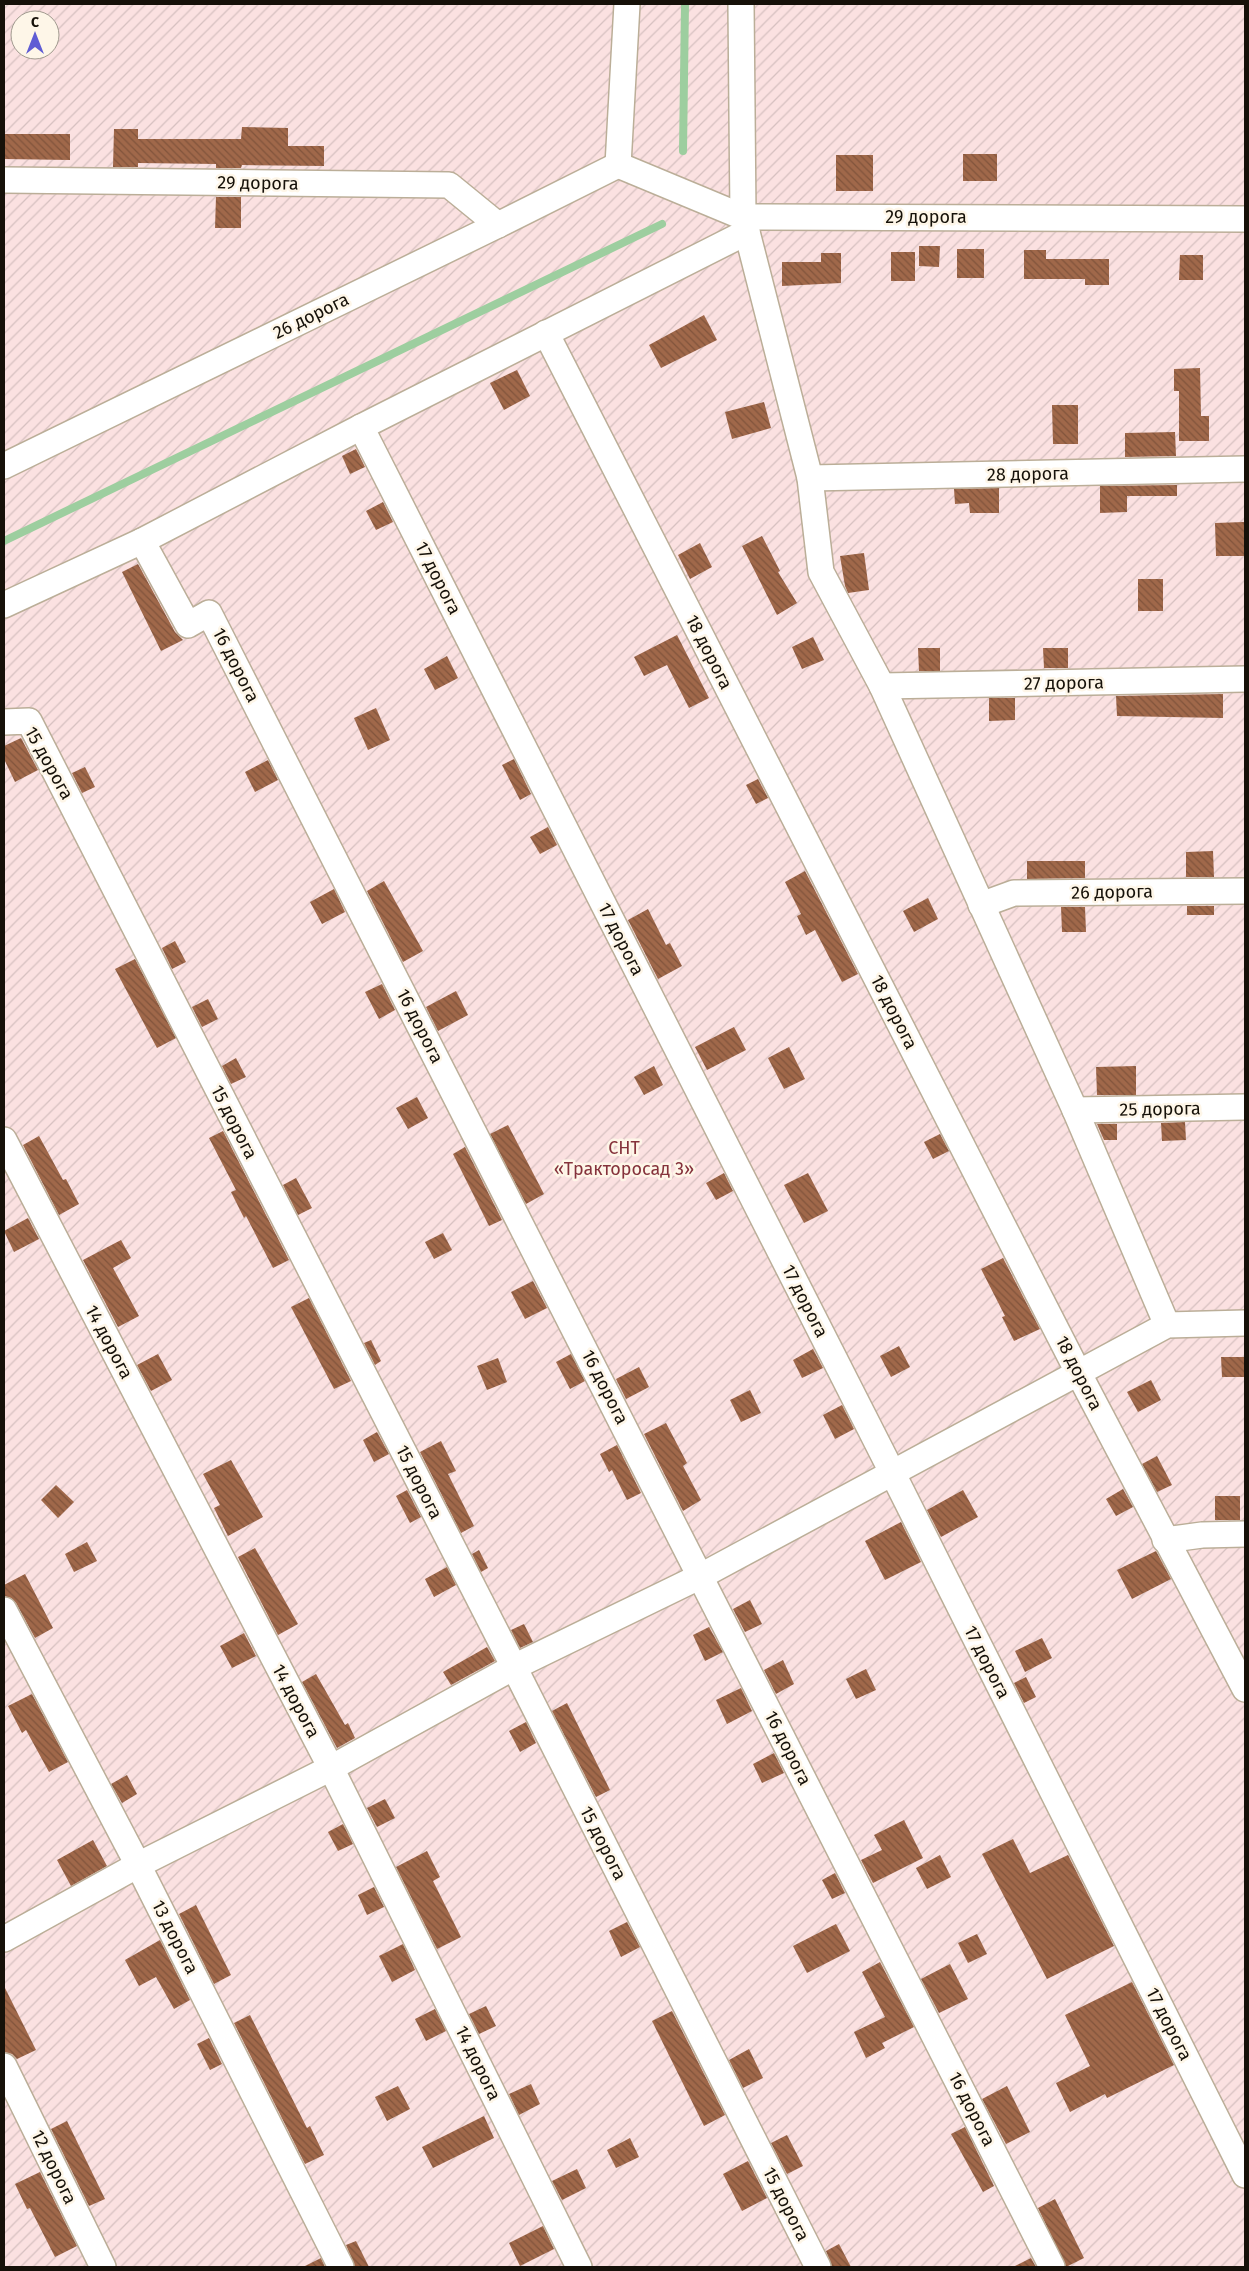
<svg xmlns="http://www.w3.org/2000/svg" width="1249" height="2271" font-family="'Fira Sans',sans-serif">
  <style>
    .garden { fill: url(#garden-furrows); fill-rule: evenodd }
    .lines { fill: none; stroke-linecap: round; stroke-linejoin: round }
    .stream { stroke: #9dce9f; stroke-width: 8 }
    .building { fill: url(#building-back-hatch) }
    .minor-casing { stroke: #bbae98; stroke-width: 28 }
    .minor { stroke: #fff; stroke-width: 25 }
    .labels { text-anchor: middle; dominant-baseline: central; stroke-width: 5; stroke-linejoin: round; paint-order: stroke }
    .street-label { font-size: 18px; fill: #161109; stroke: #fef6e8 }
    .park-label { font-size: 18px; fill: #85323b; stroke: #fef6e8 }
  </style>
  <defs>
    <pattern id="garden-furrows" width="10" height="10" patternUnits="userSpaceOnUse" patternTransform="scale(1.25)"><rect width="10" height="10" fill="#fbe1e1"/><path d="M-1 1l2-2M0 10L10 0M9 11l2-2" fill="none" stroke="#d6c0c0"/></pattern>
    <pattern id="building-back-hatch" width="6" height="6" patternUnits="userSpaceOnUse" patternTransform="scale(1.25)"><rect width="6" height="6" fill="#a0684a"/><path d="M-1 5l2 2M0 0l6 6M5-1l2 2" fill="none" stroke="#81543c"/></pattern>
  </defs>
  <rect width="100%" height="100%" fill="#fef6e8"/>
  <path class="garden" d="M4,4H1245V2267H4ZM20,20H50V50H20Z"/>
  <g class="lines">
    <g class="stream">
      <path d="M683,151L685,4"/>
      <path d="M4,541L662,224"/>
    </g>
  </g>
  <g class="building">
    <path d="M242,127L288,128V146H324V166L242,165L241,168H216V164L138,163V167H113L114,129H138V139H241Z"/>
    <path d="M4,134H70V160L4,159Z"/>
    <rect x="963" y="154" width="34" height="27"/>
    <rect x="836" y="155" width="37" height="36"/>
    <path d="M216,197H241V228H215Z"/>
    <path d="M919,246H940L939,267L919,266Z"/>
    <rect x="957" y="249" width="27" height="29"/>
    <path d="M1024,250H1046V259H1109V285H1085V279H1024Z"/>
    <rect x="891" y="252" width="24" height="29"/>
    <path d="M821,253H841V283L782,286V262H821Z"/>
    <path d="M1180,255H1203V280H1179Z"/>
    <path d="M704,315L717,340L661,368L649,345Z"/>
    <path d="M1200,368L1201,416H1209V441H1179V391H1174V369Z"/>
    <path d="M517,370L530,396L504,410L490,383Z"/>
    <path d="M764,402L771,428L732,439L725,412Z"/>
    <path d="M1052,405H1078V444H1053Z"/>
    <path d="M1175,432L1176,456L1125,457V433Z"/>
    <path d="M356,449L365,467L350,474L342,456Z"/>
    <path d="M1177,485V496H1127V512L1100,513V486Z"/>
    <path d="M999,488V513H970L969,503L955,504L954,489Z"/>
    <path d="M383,502L393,522L376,530L366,511Z"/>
    <path d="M1244,522L1245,556H1216L1215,523Z"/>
    <path d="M762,536L780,571L778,572L797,603L777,615L742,546Z"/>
    <path d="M700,543L712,567L690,579L678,555Z"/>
    <path d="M864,553L869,590L848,593L845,586L840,556Z"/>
    <path d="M138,564L175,632L183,640L161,651L122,572Z"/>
    <rect x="1138" y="579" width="25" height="32"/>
    <path d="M677,635L709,698L689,708L667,665L644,676L634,657Z"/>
    <path d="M813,637L824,660L802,669L792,647Z"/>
    <path d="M918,648H940V671H919Z"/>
    <path d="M1043,648H1068V668H1044Z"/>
    <path d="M447,656L458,678L435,690L424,669Z"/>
    <path d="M1223,694V718L1117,716L1116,696Z"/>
    <path d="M989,698H1015V720L989,721Z"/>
    <path d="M376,708L390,740L368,750L354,718Z"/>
    <path d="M21,738L38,770L15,782L4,759V746Z"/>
    <path d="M514,759L531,794L520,800L502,765Z"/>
    <path d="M268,760L278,780L255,792L245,772Z"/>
    <path d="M85,767L95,787L82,793L72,773Z"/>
    <path d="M758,779L768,798L756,804L746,785Z"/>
    <path d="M548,827L557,845L540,854L530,837Z"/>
    <path d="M1213,851L1214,877H1186V852Z"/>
    <path d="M1027,861H1085V878L1027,879Z"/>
    <path d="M805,871L858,974L842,982L815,930L806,935L797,916L801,914L785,882Z"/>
    <path d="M384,881L423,951L403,962L367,891Z"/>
    <path d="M334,889L345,912L322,924L310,902Z"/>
    <path d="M928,898L938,919L914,932L903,911Z"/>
    <rect x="1187" y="906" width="27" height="9"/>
    <path d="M1061,907H1085L1086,932H1062Z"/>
    <path d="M648,909L666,945L670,943L682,966L658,979L628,920Z"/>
    <path d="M175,941L186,962L172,969L162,948Z"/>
    <path d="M135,959L176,1038L157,1048L115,969Z"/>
    <path d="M382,984L395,1010L379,1019L365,992Z"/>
    <path d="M456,991L468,1015L438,1031L426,1007Z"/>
    <path d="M208,999L218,1019L202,1027L192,1007Z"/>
    <path d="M734,1027L746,1050L707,1070L695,1047Z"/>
    <path d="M789,1047L805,1079L784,1089L768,1058Z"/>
    <path d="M236,1058L246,1077L231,1084L222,1066Z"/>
    <path d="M654,1066L663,1085L644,1095L634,1077Z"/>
    <path d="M1136,1066V1095H1097L1096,1067Z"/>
    <path d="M417,1097L428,1118L408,1129L396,1108Z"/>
    <path d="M1185,1122L1186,1140L1162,1141L1161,1123Z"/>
    <path d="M1097,1124H1117V1140H1104Z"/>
    <path d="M508,1125L544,1194L526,1204L490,1134Z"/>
    <path d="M223,1131L289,1260L273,1268L246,1216L244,1218L231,1192L236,1190L209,1138Z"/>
    <path d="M940,1134L949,1151L933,1159L924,1142Z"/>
    <path d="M39,1136L63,1180L66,1179L79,1204L59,1215L23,1145Z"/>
    <path d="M465,1147L502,1220L489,1226L453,1154Z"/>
    <path d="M724,1173L733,1191L716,1200L706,1183Z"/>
    <path d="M808,1173L828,1211L804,1223L784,1185Z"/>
    <path d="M296,1178L312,1208L298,1215L283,1185Z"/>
    <path d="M28,1218L39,1239L14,1252L4,1231Z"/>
    <path d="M443,1233L452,1250L434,1259L425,1242Z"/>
    <path d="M121,1240L131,1258L113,1268L139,1316L118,1327L83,1260Z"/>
    <path d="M1003,1258L1040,1329L1014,1341L1002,1317L1005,1316L981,1269Z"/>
    <path d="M533,1281L547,1308L525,1319L511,1292Z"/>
    <path d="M309,1298L351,1381L334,1389L291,1307Z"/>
    <path d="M371,1340L381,1361L375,1365L364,1343Z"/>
    <path d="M899,1346L910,1367L891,1377L880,1356Z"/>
    <path d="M813,1349L823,1368L802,1378L793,1360Z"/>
    <path d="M158,1354L172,1380L151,1391L137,1365Z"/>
    <path d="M571,1354L585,1381L570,1389L556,1362Z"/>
    <path d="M1221,1357H1245V1377H1222Z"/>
    <path d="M498,1358L507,1382L487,1390L477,1366Z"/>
    <path d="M639,1367L649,1387L626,1399L616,1379Z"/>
    <path d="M1151,1380L1161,1400L1138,1412L1127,1392Z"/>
    <path d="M750,1390L761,1413L741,1422L730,1400Z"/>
    <path d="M842,1405L854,1429L835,1439L823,1415Z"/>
    <path d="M666,1423L687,1463L683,1466L701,1500L683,1511L644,1434Z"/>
    <path d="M377,1432L389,1454L374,1462L363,1440Z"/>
    <path d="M441,1441L456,1471L448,1474L474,1526L461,1533L420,1452Z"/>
    <path d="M617,1445L641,1493L627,1500L612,1470L609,1472L600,1454Z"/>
    <path d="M1157,1456L1172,1485L1157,1492L1142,1464Z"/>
    <path d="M231,1460L263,1517L228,1536L214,1508L220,1505L203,1474Z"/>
    <path d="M56,1485L74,1502L58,1518L41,1500Z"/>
    <path d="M1123,1489L1133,1507L1116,1516L1106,1499Z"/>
    <path d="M407,1490L421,1517L410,1523L396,1496Z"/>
    <path d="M963,1490L978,1517L941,1537L927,1510Z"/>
    <rect x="1215" y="1496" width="25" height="24"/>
    <path d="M901,1522L921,1562L885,1580L865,1541Z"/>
    <path d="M87,1542L97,1561L74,1572L65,1554Z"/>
    <path d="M255,1548L298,1624L278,1635L238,1557Z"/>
    <path d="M479,1550L488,1568L481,1572L472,1554Z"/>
    <path d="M1156,1551L1171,1579L1132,1599L1117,1570Z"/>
    <path d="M447,1567L456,1585L434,1597L425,1579Z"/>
    <path d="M25,1574L53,1628L35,1638L16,1603L11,1598L4,1596V1585Z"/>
    <path d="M750,1600L762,1624L745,1632L733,1609Z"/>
    <path d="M524,1624L533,1642L520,1648L511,1630Z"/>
    <path d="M709,1627L723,1652L705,1661L693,1635Z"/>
    <path d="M244,1633L256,1656L232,1668L220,1646Z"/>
    <path d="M1042,1638L1052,1658L1025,1672L1015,1651Z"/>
    <path d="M487,1647L495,1661L451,1685L443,1672Z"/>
    <path d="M783,1660L794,1684L776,1694L764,1670Z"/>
    <path d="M866,1669L876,1690L856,1699L846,1679Z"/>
    <path d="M316,1674L345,1725L348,1723L355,1738L337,1748L302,1682Z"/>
    <path d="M1026,1677L1036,1697L1024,1703L1014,1683Z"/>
    <path d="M741,1688L752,1711L727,1724L716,1700Z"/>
    <path d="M32,1694L68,1762L49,1772L26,1730L22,1733L8,1706Z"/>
    <path d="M567,1703L610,1790L596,1797L552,1711Z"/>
    <path d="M526,1722L536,1743L520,1752L509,1731Z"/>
    <path d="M774,1753L784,1773L762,1783L753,1764Z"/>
    <path d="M127,1775L137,1794L122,1803L111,1784Z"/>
    <path d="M385,1799L395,1818L377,1827L367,1808Z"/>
    <path d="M904,1820L923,1858L873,1883L861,1860L882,1850L874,1835Z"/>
    <path d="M343,1824L353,1844L338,1851L328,1832Z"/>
    <path d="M1013,1839L1030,1873L1068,1855L1114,1946L1047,1979L982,1854Z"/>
    <path d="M93,1840L107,1866L71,1886L57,1860Z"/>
    <path d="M427,1851L440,1877L433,1881L461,1937L437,1949L396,1867Z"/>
    <path d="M940,1855L951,1877L927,1889L916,1868Z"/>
    <path d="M835,1873L845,1893L832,1899L822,1880Z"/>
    <path d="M374,1887L384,1907L367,1915L358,1895Z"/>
    <path d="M196,1905L231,1975L214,1984L179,1914Z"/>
    <path d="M627,1922L640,1947L621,1957L609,1931Z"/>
    <path d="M836,1924L850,1951L807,1973L793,1946Z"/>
    <path d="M977,1934L987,1954L968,1963L958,1943Z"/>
    <path d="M160,1940L190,2000L174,2009L156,1977L139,1986L125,1960Z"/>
    <path d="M403,1944L415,1970L392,1982L379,1956Z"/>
    <path d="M880,1962L914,2027L882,2043L885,2048L866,2058L854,2032L885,2017L862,1972Z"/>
    <path d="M950,1964L968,1999L939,2013L921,1979Z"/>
    <path d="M1132,1982L1174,2065L1107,2098L1105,2094L1070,2112L1056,2083L1090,2066L1065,2015Z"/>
    <path d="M4,1986L36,2050L17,2059L12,2054L4,2052Z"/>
    <path d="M486,2006L496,2026L479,2034L469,2014Z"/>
    <path d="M435,2009L446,2031L426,2041L415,2019Z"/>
    <path d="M672,2011L725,2115L704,2126L652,2021Z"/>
    <path d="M250,2015L307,2128L310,2126L324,2155L305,2164L234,2023Z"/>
    <path d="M209,2038L222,2064L210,2070L197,2044Z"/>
    <path d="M749,2049L763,2078L743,2088L729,2060Z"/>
    <path d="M531,2084L540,2104L519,2115L509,2094Z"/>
    <path d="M398,2086L410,2109L387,2121L375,2097Z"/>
    <path d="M1007,2086L1030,2132L1006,2144L982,2099Z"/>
    <path d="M484,2116L494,2138L433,2168L422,2147Z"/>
    <path d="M67,2121L105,2199L89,2206L51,2129Z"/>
    <path d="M965,2127L994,2186L983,2192L951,2134Z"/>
    <path d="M787,2135L803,2166L787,2174L771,2143Z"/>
    <path d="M630,2138L639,2157L616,2168L607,2150Z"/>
    <path d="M748,2161L767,2198L742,2211L723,2174Z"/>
    <path d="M577,2169L586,2188L562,2200L552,2181Z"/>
    <path d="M40,2172L77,2246L55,2257L30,2208L27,2209L15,2184Z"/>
    <path d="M1055,2199L1084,2258L1066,2267L1038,2208Z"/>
    <path d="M543,2226L554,2249L520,2266L509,2243Z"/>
    <path d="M356,2241L369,2267H355L346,2245Z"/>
    <path d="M839,2244L851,2267H832L826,2251Z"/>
    <path d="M321,2258L325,2267H303Z"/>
    <path d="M1031,2258L1036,2267H1013Z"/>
  </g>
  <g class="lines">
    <defs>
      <g id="minor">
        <path d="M618,165L743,217L1245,219"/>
        <path d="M618,165L627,4"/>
        <path d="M4,180L449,185L498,225"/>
        <path d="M747,232L810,478L821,572L882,686L1075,1110L1167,1325"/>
        <path d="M546,333L1079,1374L1245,1689"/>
        <path d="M361,427L893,1474L1245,2175"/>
        <path d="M4,466L498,225L618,165"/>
        <path d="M810,478L1245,469"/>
        <path d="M142,541L188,625L209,613L1052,2267"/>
        <path d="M4,605L142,541L361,427L747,232L743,217L741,4"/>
        <path d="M882,686L1245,679"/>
        <path d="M4,722L29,721L514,1667L818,2267"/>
        <path d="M981,905L1014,893L1245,891"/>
        <path d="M1075,1110L1245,1107"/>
        <path d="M4,1140L331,1768L579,2267"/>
        <path d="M1165,1540L1202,1535L1245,1534"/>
        <path d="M4,1610L138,1865L341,2267"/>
        <path d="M4,1939L138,1865L331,1768L514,1667L701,1576L1167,1325L1245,1323"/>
        <path d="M4,2066L103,2267"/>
      </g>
    </defs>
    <use href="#minor" class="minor-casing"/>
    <use href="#minor" class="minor"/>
  </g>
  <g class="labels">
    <g class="street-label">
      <text transform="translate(258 183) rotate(1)">29 дорога</text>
      <text x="926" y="217">29 дорога</text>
      <text transform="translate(311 316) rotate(-26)">26 дорога</text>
      <text transform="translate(1028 474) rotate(-1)">28 дорога</text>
      <text transform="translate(438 578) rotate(63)">17 дорога</text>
      <text transform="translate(709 652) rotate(63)">18 дорога</text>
      <text transform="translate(236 665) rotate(63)">16 дорога</text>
      <text transform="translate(1064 683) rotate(-1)">27 дорога</text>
      <text transform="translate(49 763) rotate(61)">15 дорога</text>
      <text transform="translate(1112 892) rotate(-1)">26 дорога</text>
      <text transform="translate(621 939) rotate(63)">17 дорога</text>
      <text transform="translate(894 1012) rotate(63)">18 дорога</text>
      <text transform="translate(420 1026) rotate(63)">16 дорога</text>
      <text transform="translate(1160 1109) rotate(-1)">25 дорога</text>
      <text transform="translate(234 1122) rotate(63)">15 дорога</text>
      <text transform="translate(805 1301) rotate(63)">17 дорога</text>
      <text transform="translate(109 1342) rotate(62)">14 дорога</text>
      <text transform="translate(1079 1373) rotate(63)">18 дорога</text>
      <text transform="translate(605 1387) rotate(63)">16 дорога</text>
      <text transform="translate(419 1482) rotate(63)">15 дорога</text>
      <text transform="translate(987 1662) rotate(63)">17 дорога</text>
      <text transform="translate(296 1701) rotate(62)">14 дорога</text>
      <text transform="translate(788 1748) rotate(63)">16 дорога</text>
      <text transform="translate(603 1843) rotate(63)">15 дорога</text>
      <text transform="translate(175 1937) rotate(63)">13 дорога</text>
      <text transform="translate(1169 2024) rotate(63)">17 дорога</text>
      <text transform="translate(478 2063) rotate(64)">14 дорога</text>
      <text transform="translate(972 2109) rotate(63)">16 дорога</text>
      <text transform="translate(54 2167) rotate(64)">12 дорога</text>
      <text transform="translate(786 2204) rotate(63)">15 дорога</text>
    </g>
    <g class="park-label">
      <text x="624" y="1148">СНТ<tspan x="624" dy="21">«Тракторосад 3»</tspan></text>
    </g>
  </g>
  <rect width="1249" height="2271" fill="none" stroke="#161109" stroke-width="10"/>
  <g transform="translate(35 35)"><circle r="24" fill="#fef6e8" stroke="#a19a8f"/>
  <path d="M0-4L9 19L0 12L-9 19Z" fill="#5f5cd4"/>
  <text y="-8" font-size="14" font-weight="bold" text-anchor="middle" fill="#161109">С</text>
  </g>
</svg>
